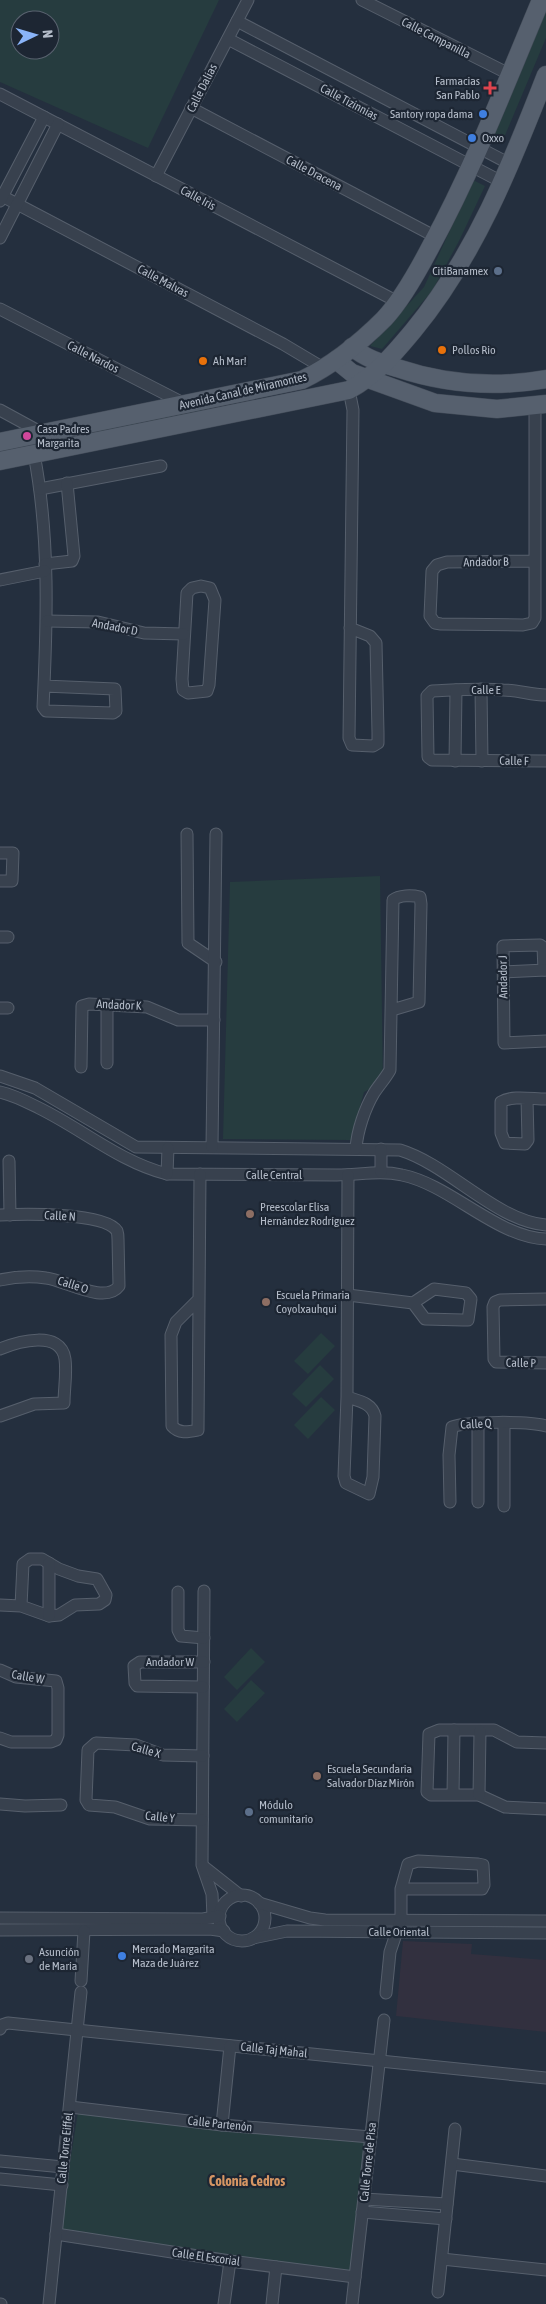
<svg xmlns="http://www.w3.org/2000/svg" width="546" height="2304" font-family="'Asap Condensed',sans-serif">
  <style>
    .medical { fill: #32303f }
    .green { fill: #263c3f; fill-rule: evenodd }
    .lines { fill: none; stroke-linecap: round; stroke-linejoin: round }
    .minor-casing { stroke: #565f6c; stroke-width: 13 }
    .primary-casing { stroke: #414a57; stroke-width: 19 }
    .minor { stroke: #38414e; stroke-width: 11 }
    .primary { stroke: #56606e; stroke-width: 18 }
    .health-dot { fill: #e0444e; stroke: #1d2633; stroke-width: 2 }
    .shop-dot { fill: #3f7fe0; stroke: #1d2633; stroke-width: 2 }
    .service-dot { fill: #5c6f8a; stroke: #1d2633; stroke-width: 2 }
    .food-dot { fill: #e8710a; stroke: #1d2633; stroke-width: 2 }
    .hotel-dot { fill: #d1479c; stroke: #1d2633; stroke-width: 2 }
    .education-dot { fill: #8d6e63; stroke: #1d2633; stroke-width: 2 }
    .worship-dot { fill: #6b7280; stroke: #1d2633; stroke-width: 2 }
    .labels { text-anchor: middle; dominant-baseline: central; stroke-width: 4.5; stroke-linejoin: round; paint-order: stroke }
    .street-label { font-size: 12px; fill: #b4bcc9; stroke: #1d2633 }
    .poi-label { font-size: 12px; fill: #b4bcc9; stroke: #1d2633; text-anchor: start }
    .neighbourhood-label { font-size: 14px; font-weight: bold; fill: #d59563; stroke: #1d2633 }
  </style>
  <rect width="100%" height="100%" fill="#242f3e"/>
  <path class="medical" d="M403,1941L472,1944L471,1954L546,1960V2032L396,2016Z"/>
  <g class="green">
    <path d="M0,0H219L148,148L0,82ZM20,20H50V50H20Z"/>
    <path d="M546,8V38L503,140L493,135Z"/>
    <path d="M473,180L485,186L459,241L432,291L382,349L370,346L424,287Z"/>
    <path d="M219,408L0,452V449L185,412Z"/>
    <path d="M380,876L383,1082L364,1092L351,1140L223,1139L230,882Z"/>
    <path d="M321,1333L335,1346L308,1374L294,1361Z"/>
    <path d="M320,1365L334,1379L306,1407L292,1394Z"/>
    <path d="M321,1397L335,1410L308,1439L294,1425Z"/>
    <path d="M251,1648L265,1662L237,1690L224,1677Z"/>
    <path d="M251,1680L265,1693L237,1722L224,1709Z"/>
    <path d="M78,2112L366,2142L356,2273L62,2238L65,2194Z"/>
  </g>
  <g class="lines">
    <defs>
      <g id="minor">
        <path d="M362,0L509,74"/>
        <path d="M237,21L510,164"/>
        <path d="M228,39L502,182"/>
        <path d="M0,94L396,301"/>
        <path d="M191,108L436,237"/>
        <path d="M156,176L248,0"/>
        <path d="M0,195L283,344L325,369"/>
        <path d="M0,201L44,117"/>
        <path d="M0,238L58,124"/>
        <path d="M0,309L185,404"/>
        <path d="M349,390L353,410L349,738L352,745L373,746L378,743V733L376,643L370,636L350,628"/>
        <path d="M0,410L44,434"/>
        <path d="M34,454C50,537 47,624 43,707L46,711L113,713L116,711L115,689L44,686"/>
        <path d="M40,489L161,466"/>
        <path d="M534,561L447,562L437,565L432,571L430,616L435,623L441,624L523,625L532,623L535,618V406"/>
        <path d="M45,564L72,561L74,556L67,483"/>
        <path d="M0,580L45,571"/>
        <path d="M201,586L210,588L215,600L209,685L207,691L188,693L183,690L182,679L187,593L192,588Z"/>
        <path d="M47,621L98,622L144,633L184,634"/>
        <path d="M481,689L482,761"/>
        <path d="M546,695C531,695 518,690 503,690C480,688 456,690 432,691L427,696L428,757L432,760L546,761"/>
        <path d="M455,761L456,690"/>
        <path d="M187,834L188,943L216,962"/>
        <path d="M0,853H13L12,881H0"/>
        <path d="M0,937H8"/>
        <path d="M544,970L543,947L540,945L503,946L504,1043L546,1041"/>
        <path d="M503,972L546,970"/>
        <path d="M107,1005V1063"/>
        <path d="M0,1008H8"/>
        <path d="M81,1067L82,1006L89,1004L147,1007L178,1020H214"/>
        <path d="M0,1076L35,1088L136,1147L400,1150C449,1165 496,1221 546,1225"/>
        <path d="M0,1092C14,1095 27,1102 39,1108C82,1129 120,1162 167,1174C224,1174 281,1175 337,1175C359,1175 380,1170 402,1175C451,1185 496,1237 546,1239"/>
        <path d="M527,1099L528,1140L525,1144L505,1143L501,1133V1102C512,1095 532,1099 546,1099"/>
        <path d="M212,1147L216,834"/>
        <path d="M356,1149C357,1131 365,1108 374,1093C379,1085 385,1079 390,1070L393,900C399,895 412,895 420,897L421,904L419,1002L392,1010"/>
        <path d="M381,1149V1172"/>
        <path d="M9,1161L10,1215"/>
        <path d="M167,1174L168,1148"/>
        <path d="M0,1215C22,1214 105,1212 117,1231C118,1234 118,1236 118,1239L119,1286C105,1305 65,1280 46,1278C32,1276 14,1277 0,1280"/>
        <path d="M348,1295L413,1303L434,1289L466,1293L471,1299L468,1320H463L425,1319L413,1303"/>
        <path d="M546,1299L500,1300L495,1302L493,1307L494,1359L496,1362L546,1363"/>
        <path d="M198,1300L176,1322L171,1335L172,1426C179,1434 188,1432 198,1430L200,1174"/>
        <path d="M0,1349C17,1342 61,1329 65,1359C67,1373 64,1389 64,1403L34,1404L0,1416"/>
        <path d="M347,1397C359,1401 372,1403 375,1416L373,1477L369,1494L346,1483L344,1476L347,1397L348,1175"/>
        <path d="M504,1423V1506"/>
        <path d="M478,1424V1502"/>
        <path d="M450,1502L449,1455L452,1427C466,1421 532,1421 546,1426"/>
        <path d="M204,1591L202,1865L212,1894L213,1917"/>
        <path d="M178,1592V1630L181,1636L204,1638"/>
        <path d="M0,1605L21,1606L49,1616L59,1615L75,1605L99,1604L105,1600L106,1595L97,1579L78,1576L59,1569L42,1559H30L23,1564L21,1606"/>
        <path d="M49,1616V1563"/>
        <path d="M0,1670L16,1677L56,1681L58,1688V1735L56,1740L51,1742H11L0,1738"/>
        <path d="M203,1687L137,1686L135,1683L134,1666L140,1662H204"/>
        <path d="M454,1730H494L517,1742L546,1743"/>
        <path d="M453,1795L454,1730H439L429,1734L427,1792L431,1795H479L505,1807L546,1809"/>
        <path d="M479,1795L480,1731"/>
        <path d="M0,1804L25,1806L61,1805"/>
        <path d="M202,1820L150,1819L115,1807L89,1805L86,1800L88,1750L96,1743L136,1745L163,1755L203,1756"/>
        <path d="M203,1866L241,1896"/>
        <circle cx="242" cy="1918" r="23"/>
        <path d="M259,1903L310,1918L325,1920L546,1921"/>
        <path d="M0,1918L203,1919L220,1916"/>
        <path d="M0,1930L210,1929L224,1931"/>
        <path d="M253,1938L287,1931L546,1933"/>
        <path d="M81,1981L84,1931"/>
        <path d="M386,1993L390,1952L401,1919V1889L408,1864L418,1861L478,1864L483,1865L484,1885L482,1889H401"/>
        <path d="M0,2029L2,2025L8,2023L546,2078"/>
        <path d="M70,2107L222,2125L371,2137"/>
        <path d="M222,2125L230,2046"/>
        <path d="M0,2161L63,2167"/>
        <path d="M452,2164L546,2176"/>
        <path d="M0,2179L62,2185"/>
        <path d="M364,2199L447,2204"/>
        <path d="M362,2212L446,2219"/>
        <path d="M56,2234L230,2261L355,2277"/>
        <path d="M442,2259L546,2270"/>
        <path d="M438,2292L455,2129"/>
        <path d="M0,2304H1"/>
        <path d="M49,2304L81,1992"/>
        <path d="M224,2304L230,2261"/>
        <path d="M272,2304L276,2267"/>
        <path d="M352,2304L384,2020"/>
      </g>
      <g id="primary">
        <path d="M352,347C365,358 380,363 397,368C445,384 496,388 546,379"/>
        <path d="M336,360L352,373L435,403L497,409L546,404"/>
        <path d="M0,442L302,380C333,365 360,343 384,319C402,300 419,269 431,246C474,167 506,83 541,0"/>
        <path d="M0,461L349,390C376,375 393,355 413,331C475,256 511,165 546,75"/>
      </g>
    </defs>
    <use href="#minor" class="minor-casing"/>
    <use href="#primary" class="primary-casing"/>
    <use href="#minor" class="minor"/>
    <use href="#primary" class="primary"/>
  </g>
  <path class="health-dot" d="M487.5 80.5h5v5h5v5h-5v5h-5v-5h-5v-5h5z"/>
  <g class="shop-dot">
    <circle cx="483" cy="114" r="5"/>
    <circle cx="472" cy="138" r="5"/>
    <circle cx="122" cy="1956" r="5"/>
  </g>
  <g class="service-dot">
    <circle cx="498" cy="271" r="5"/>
    <circle cx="249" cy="1812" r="5"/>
  </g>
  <g class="food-dot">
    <circle cx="442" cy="350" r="5"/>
    <circle cx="203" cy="361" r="5"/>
  </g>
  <circle class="hotel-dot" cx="27" cy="436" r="5"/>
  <g class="education-dot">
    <circle cx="250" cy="1214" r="5"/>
    <circle cx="266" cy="1302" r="5"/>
    <circle cx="317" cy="1776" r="5"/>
  </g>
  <circle class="worship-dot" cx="29" cy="1959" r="5"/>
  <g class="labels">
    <g class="street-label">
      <text transform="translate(436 38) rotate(27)">Calle Campanilla</text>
      <text transform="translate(202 88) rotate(-63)">Calle Dalias</text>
      <text transform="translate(349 102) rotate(28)">Calle Tizinnias</text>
      <text transform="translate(314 173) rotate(28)">Calle Dracena</text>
      <text transform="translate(198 198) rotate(28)">Calle Iris</text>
      <text transform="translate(163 281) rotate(28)">Calle Malvas</text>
      <text transform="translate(93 357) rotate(27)">Calle Nardos</text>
      <text transform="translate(243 391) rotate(-13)">Avenida Canal de Miramontes</text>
      <text transform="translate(486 562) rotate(-1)">Andador B</text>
      <text transform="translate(115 627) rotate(11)">Andador D</text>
      <text x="486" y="690">Calle E</text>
      <text transform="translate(514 761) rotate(1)">Calle F</text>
      <text transform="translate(503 977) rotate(-91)">Andador J</text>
      <text transform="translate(119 1005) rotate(3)">Andador K</text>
      <text x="274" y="1175">Calle Central</text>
      <text transform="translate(60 1216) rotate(3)">Calle N</text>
      <text transform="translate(73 1285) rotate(18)">Calle O</text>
      <text transform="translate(521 1363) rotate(1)">Calle P</text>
      <text transform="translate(476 1424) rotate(-3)">Calle Q</text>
      <text x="170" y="1662">Andador W</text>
      <text transform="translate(28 1677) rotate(10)">Calle W</text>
      <text transform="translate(146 1750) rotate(16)">Calle X</text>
      <text transform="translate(160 1817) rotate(6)">Calle Y</text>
      <text x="399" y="1932">Calle Oriental</text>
      <text transform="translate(274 2050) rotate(6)">Calle Taj Mahal</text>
      <text transform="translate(220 2124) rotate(6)">Calle Partenón</text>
      <text transform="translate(65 2148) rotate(-84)">Calle Torre Eiffel</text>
      <text transform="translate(368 2162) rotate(-84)">Calle Torre de Pisa</text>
      <text transform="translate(206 2257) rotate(8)">Calle El Escorial</text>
    </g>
    <g class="poi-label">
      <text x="480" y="81" text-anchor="end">Farmacias<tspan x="480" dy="14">San Pablo</tspan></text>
      <text x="473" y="114" text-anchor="end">Santory ropa dama</text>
      <text x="482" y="138">Oxxo</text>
      <text x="488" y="271" text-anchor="end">CitiBanamex</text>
      <text x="452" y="350">Pollos Rio</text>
      <text x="213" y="361">Ah Mar!</text>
      <text x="37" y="429">Casa Padres<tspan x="37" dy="14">Margarita</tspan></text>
      <text x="260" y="1207">Preescolar Elisa<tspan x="260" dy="14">Hernández Rodríguez</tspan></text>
      <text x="276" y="1295">Escuela Primaria<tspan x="276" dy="14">Coyolxauhqui</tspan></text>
      <text x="327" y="1769">Escuela Secundaria<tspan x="327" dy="14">Salvador Díaz Mirón</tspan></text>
      <text x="259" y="1805">Módulo<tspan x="259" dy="14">comunitario</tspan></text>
      <text x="132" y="1949">Mercado Margarita<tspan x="132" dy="14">Maza de Juárez</tspan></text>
      <text x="39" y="1952">Asunción<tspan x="39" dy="14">de María</tspan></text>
    </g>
    <g class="neighbourhood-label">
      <text x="247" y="2181">Colonia Cedros</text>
    </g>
  </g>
  <g transform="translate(35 35) rotate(85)"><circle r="24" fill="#1d2633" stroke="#59626f"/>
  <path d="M0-4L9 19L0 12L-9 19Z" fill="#8ab4f8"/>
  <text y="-8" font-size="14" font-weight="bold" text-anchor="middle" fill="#b4bcc9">N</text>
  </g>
</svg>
